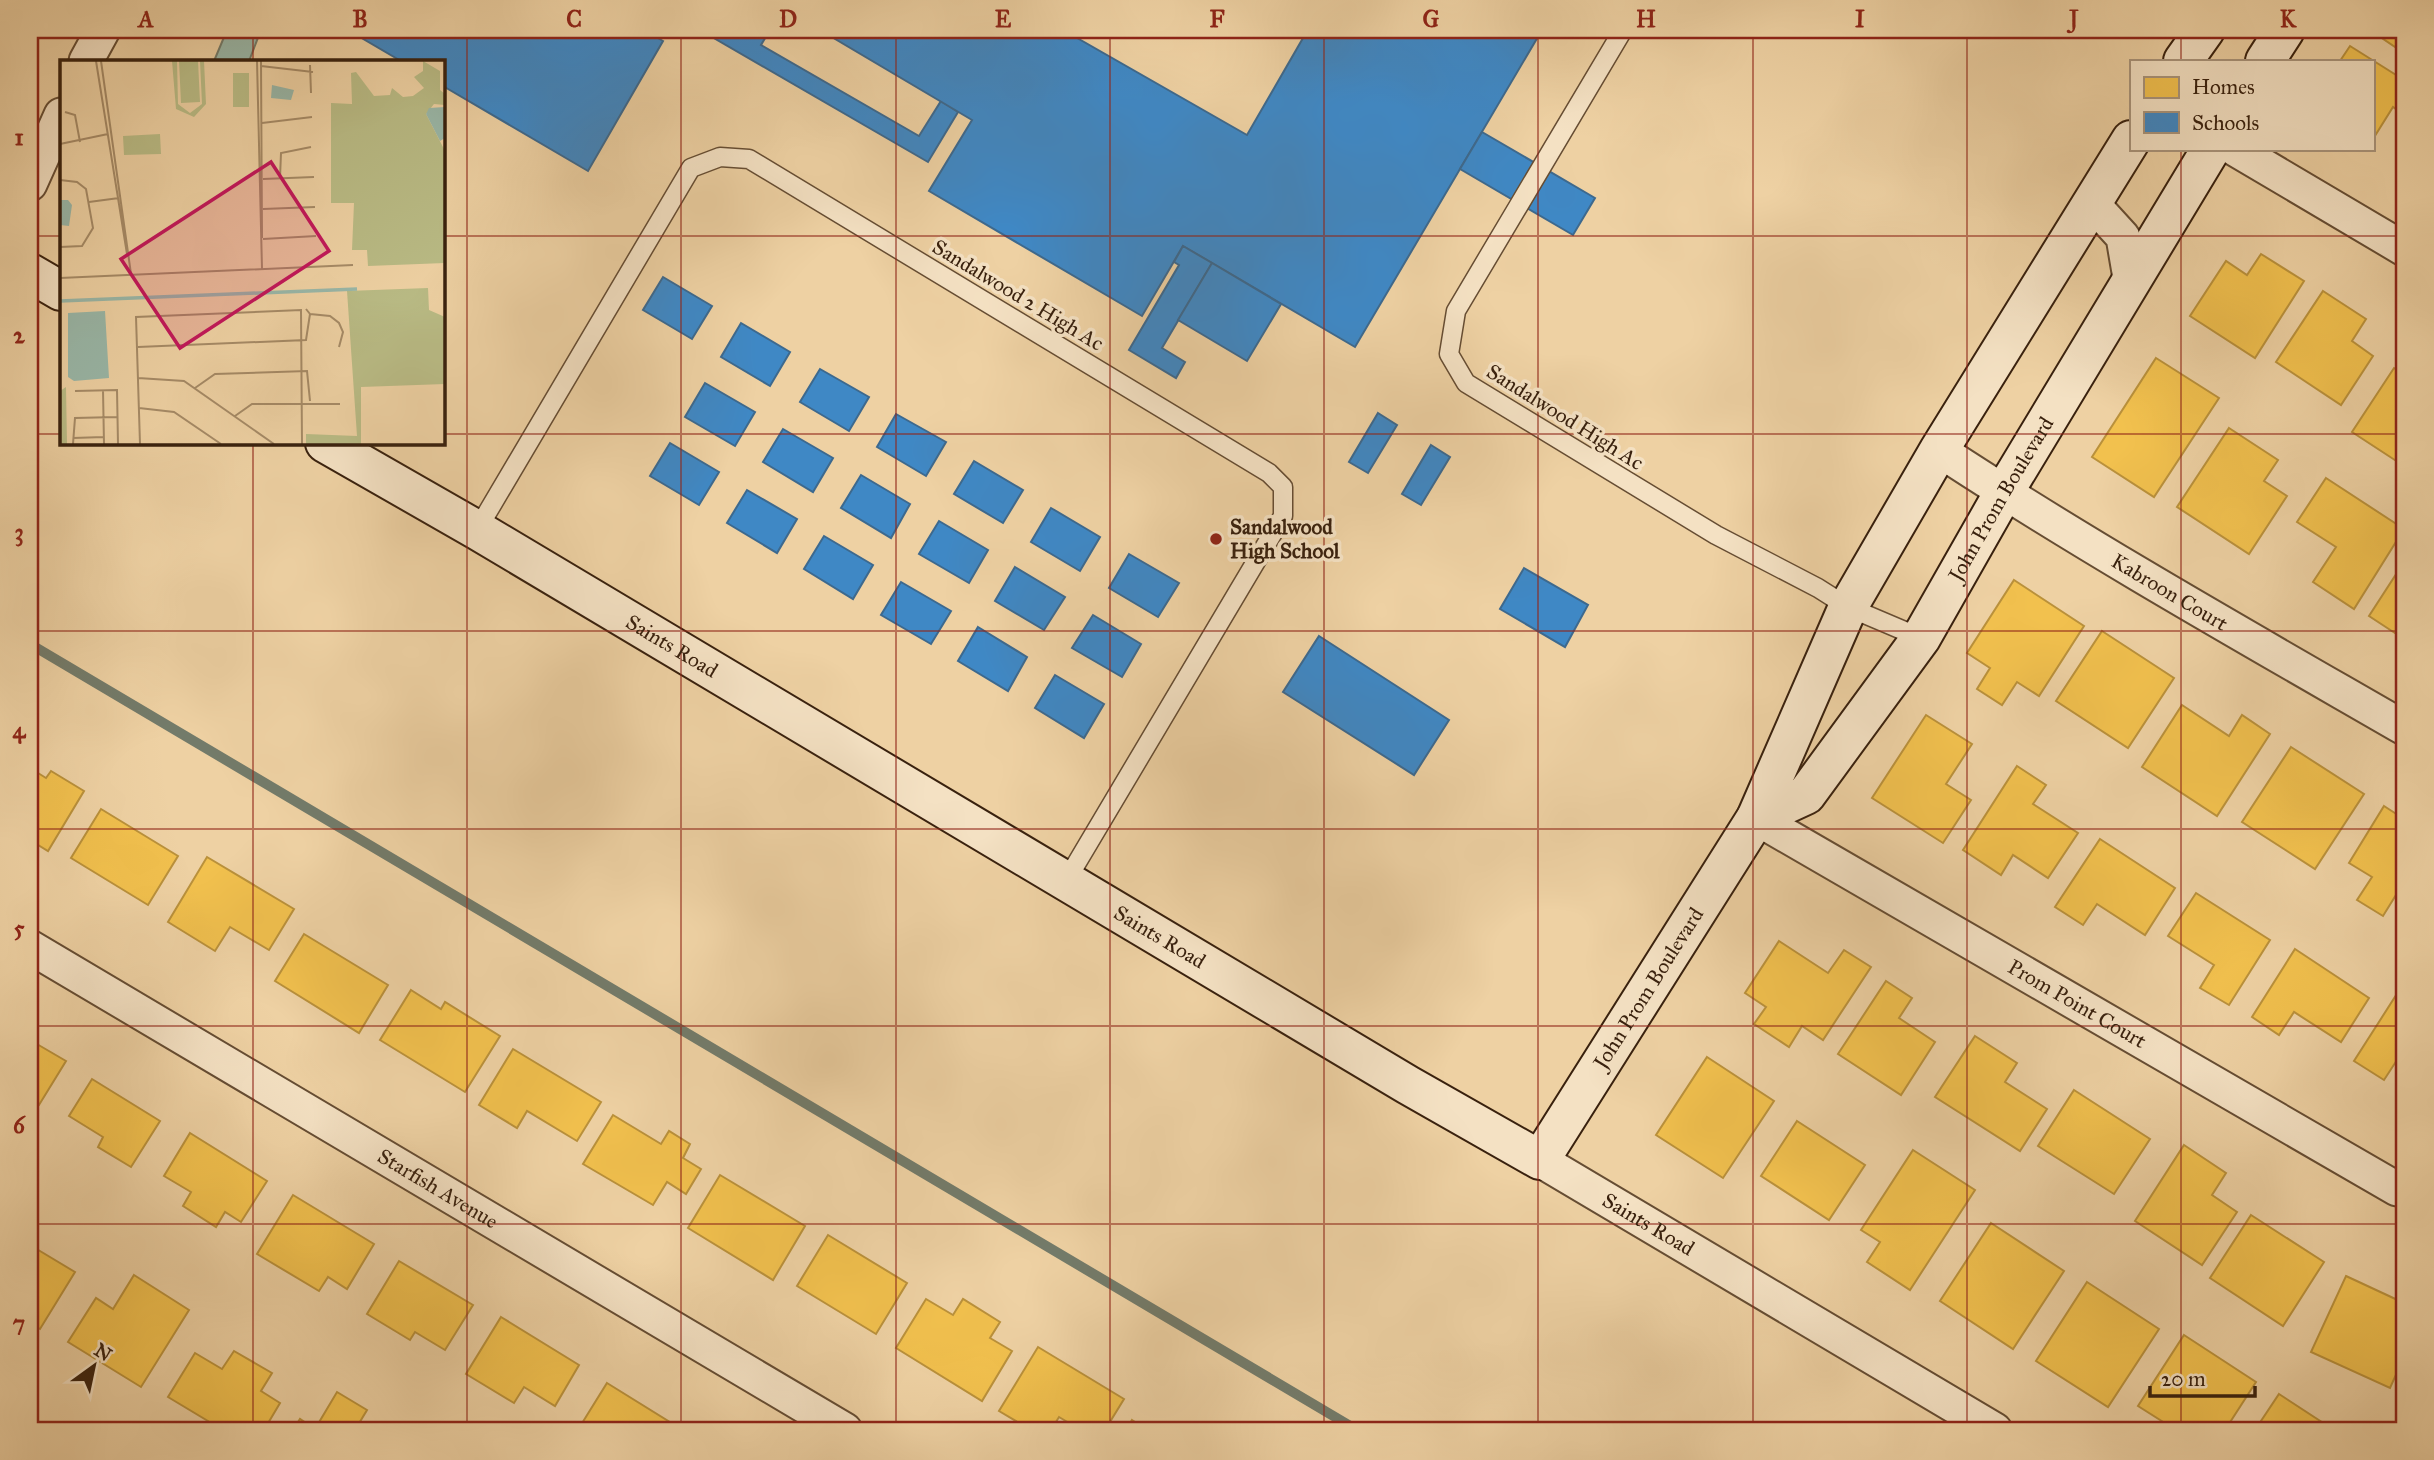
<svg xmlns="http://www.w3.org/2000/svg" width="2434" height="1460" font-family="'IM FELL Great Primer',serif">
  <style>
    .water { fill: #99b7a8; stroke: #737b6a; stroke-width: 2 }
    .homes { fill: #f2c14e; stroke: #ba913b; stroke-width: 2 }
    .schools { fill: #3f88c5; stroke: #3d698e; stroke-width: 2 }
    .lines { fill: none; stroke-linecap: round; stroke-linejoin: round }
    .stream { stroke: #737b6a; stroke-width: 10 }
    .lane-casing { stroke: #664d33; stroke-width: 21 }
    .street-casing { stroke: #664d33; stroke-width: 37 }
    .secondary-casing { stroke: #39210e; stroke-width: 42 }
    .lane { stroke: #f4e1c3; stroke-width: 18 }
    .street { stroke: #f4e1c3; stroke-width: 33 }
    .secondary { stroke: #f4e1c3; stroke-width: 38 }
    .grid { fill: none; stroke: #8f2418; stroke-width: 2; stroke-opacity: 0.55 }
    .poi-dot { fill: #8f2418; stroke: #f4e1c3; stroke-width: 2.5 }
    .labels { text-anchor: middle; dominant-baseline: central; stroke-width: 7; stroke-linejoin: round; paint-order: stroke }
    .street-label { font-size: 21px; fill: #39210e; stroke: #f4e1c3 }
    .poi-label { font-size: 21px; font-weight: bold; fill: #39210e; stroke: #f4e1c3; text-anchor: start }
    .inset-river { fill: none; stroke: #99b7a8; stroke-width: 3.5 }
    .inset-road { fill: none; stroke: #a68b67; stroke-width: 2 }
    .view { fill: #c2185b; fill-opacity: 0.15; stroke: #c2185b; stroke-width: 3.5 }
    .inset-edge { fill: none; stroke: #39210e; stroke-width: 3.5 }
    .neatline { fill: none; stroke: #8f2418; stroke-width: 2.5 }
    .grid-label { font-size: 23px; text-anchor: middle; font-weight: bold; fill: #8f2418 }
  </style>
  <rect width="100%" height="100%" fill="#eed1a3"/>
  <filter id="stains"><feTurbulence type="fractalNoise" baseFrequency=".00286" numOctaves="4"/><feColorMatrix values="0 0 0 0 .2 0 0 0 0 .09 0 0 0 0 .02 0 0 0 .5 -.17"/></filter>
  <radialGradient id="worn" r=".72"><stop offset=".6" stop-color="#630" stop-opacity="0"/><stop offset="1" stop-color="#630" stop-opacity=".3"/></radialGradient>
  <path class="water" d="M227,30H261L249,61H214Z"/>
  <g class="homes">
    <path d="M2370,30H2404V53Z"/>
    <path d="M2350,46L2404,80V115L2393,107L2373,139V61H2340Z"/>
    <path d="M2261,254L2304,281L2255,358L2190,316L2226,261L2247,275Z"/>
    <path d="M2323,291L2366,319L2352,341L2373,356L2341,405L2276,362Z"/>
    <path d="M2156,358L2219,398L2154,497L2092,457Z"/>
    <path d="M2394,368L2404,374V466L2352,432Z"/>
    <path d="M2229,428L2278,460L2264,481L2287,496L2249,554L2177,507Z"/>
    <path d="M2326,478L2404,529L2354,609L2313,582L2336,547L2297,522Z"/>
    <path d="M2404,562V639L2369,616Z"/>
    <path d="M2014,580L2084,626L2039,696L2017,682L2002,705L1977,689L1990,668L1967,653Z"/>
    <path d="M2102,631L2174,678L2128,748L2056,701Z"/>
    <path d="M2182,705L2229,736L2242,715L2270,734L2217,816L2142,767Z"/>
    <path d="M1926,715L1972,744L1946,784L1971,800L1943,843L1872,798Z"/>
    <path d="M2291,747L2364,794L2315,869L2242,822Z"/>
    <path d="M2017,766L2046,785L2033,804L2078,833L2048,878L2013,855L2001,875L1963,850Z"/>
    <path d="M30,768L46,778L51,771L84,791L48,851L30,840Z"/>
    <path d="M2384,806L2404,819V900L2396,895L2383,916L2357,900L2372,877L2349,863Z"/>
    <path d="M101,809L178,856L148,905L71,858Z"/>
    <path d="M2100,839L2175,888L2145,935L2097,904L2083,925L2055,907Z"/>
    <path d="M207,857L294,909L269,950L230,927L215,951L168,922Z"/>
    <path d="M2196,893L2270,940L2229,1005L2200,988L2214,965L2168,936Z"/>
    <path d="M304,934L388,985L359,1033L275,981Z"/>
    <path d="M1779,941L1828,973L1844,950L1871,967L1823,1040L1802,1026L1789,1047L1754,1024L1766,1007L1745,993Z"/>
    <path d="M2295,949L2369,998L2341,1042L2294,1012L2279,1035L2252,1017Z"/>
    <path d="M1886,981L1912,998L1899,1018L1935,1042L1901,1095L1838,1054Z"/>
    <path d="M2400,989L2404,992V1064L2397,1060L2384,1080L2354,1061Z"/>
    <path d="M411,990L441,1009L445,1002L500,1036L465,1092L380,1040Z"/>
    <path d="M1975,1036L2017,1063L2005,1082L2047,1109L2020,1151L1935,1097Z"/>
    <path d="M30,1040L66,1061L39,1105L30,1100Z"/>
    <path d="M513,1049L601,1102L577,1141L527,1111L517,1128L479,1105Z"/>
    <path d="M1707,1057L1774,1101L1723,1178L1656,1135Z"/>
    <path d="M92,1079L160,1121L131,1167L98,1147L103,1137L69,1116Z"/>
    <path d="M2074,1090L2150,1139L2114,1194L2038,1146Z"/>
    <path d="M613,1115L661,1144L669,1131L690,1144L683,1158L701,1169L686,1194L667,1182L653,1205L583,1164Z"/>
    <path d="M1797,1121L1865,1165L1829,1220L1761,1176Z"/>
    <path d="M190,1133L267,1181L241,1222L225,1212L216,1227L183,1206L191,1192L164,1176Z"/>
    <path d="M2184,1145L2226,1173L2212,1195L2237,1212L2202,1265L2135,1221Z"/>
    <path d="M1913,1150L1975,1190L1910,1290L1867,1262L1880,1242L1861,1230Z"/>
    <path d="M720,1175L805,1226L773,1280L688,1228Z"/>
    <path d="M293,1195L374,1244L347,1289L328,1277L319,1291L257,1254Z"/>
    <path d="M2251,1215L2324,1262L2283,1326L2210,1278Z"/>
    <path d="M1991,1223L2064,1271L2013,1349L1940,1301Z"/>
    <path d="M828,1235L907,1283L876,1334L797,1286Z"/>
    <path d="M30,1245L75,1272L40,1329L30,1323Z"/>
    <path d="M399,1261L473,1305L445,1350L415,1332L410,1340L367,1314Z"/>
    <path d="M134,1275L189,1310L141,1387L68,1342L96,1298L113,1309Z"/>
    <path d="M2346,1276L2404,1303V1357L2390,1388L2311,1352Z"/>
    <path d="M2087,1282L2159,1329L2108,1407L2036,1361Z"/>
    <path d="M926,1299L953,1315L963,1299L1000,1322L990,1338L1012,1351L982,1401L896,1348Z"/>
    <path d="M501,1317L579,1365L555,1406L524,1387L514,1403L466,1374Z"/>
    <path d="M2184,1335L2256,1382L2225,1430H2176L2138,1406Z"/>
    <path d="M1038,1347L1124,1399L1105,1430H1081L1059,1417L1051,1430H1031L999,1411Z"/>
    <path d="M234,1351L272,1373L261,1391L280,1403L264,1430H223L168,1397L195,1353L222,1369Z"/>
    <path d="M607,1383L681,1429L680,1430H583L579,1428Z"/>
    <path d="M337,1392L367,1410L355,1430H293L300,1419L315,1429Z"/>
    <path d="M2279,1394L2334,1430H2255Z"/>
    <path d="M1132,1420L1148,1430H1126Z"/>
  </g>
  <g class="schools">
    <path d="M348,30H644L663,41L588,171L443,86V61H401Z"/>
    <path d="M700,30H735L747,37L751,30H770L761,45L919,136L941,101L958,112L928,162Z"/>
    <path d="M820,30H1063L1247,135L1303,38L1289,30H1542L1355,347L1183,246L1142,316L929,191L972,120Z"/>
    <path d="M1482,132L1595,198L1573,235L1460,169Z"/>
    <path d="M1183,246L1212,263L1162,348L1185,362L1176,378L1129,350L1179,265L1174,262Z"/>
    <path d="M1212,263L1281,304L1247,361L1178,320Z"/>
    <path d="M663,277L712,306L692,339L643,310Z"/>
    <path d="M741,323L790,352L770,386L721,357Z"/>
    <path d="M820,369L869,397L849,431L800,402Z"/>
    <path d="M705,383L755,412L735,446L685,417Z"/>
    <path d="M1378,413L1397,425L1368,473L1349,462Z"/>
    <path d="M896,414L946,442L926,476L877,447Z"/>
    <path d="M783,429L833,458L813,492L763,462Z"/>
    <path d="M670,443L719,472L699,505L650,476Z"/>
    <path d="M1431,445L1450,457L1421,505L1402,494Z"/>
    <path d="M974,461L1023,490L1003,523L954,494Z"/>
    <path d="M861,475L910,504L891,538L841,508Z"/>
    <path d="M747,490L797,519L777,553L727,523Z"/>
    <path d="M1051,508L1100,537L1080,571L1031,542Z"/>
    <path d="M939,521L988,550L969,583L919,554Z"/>
    <path d="M824,536L873,565L853,599L804,569Z"/>
    <path d="M1129,554L1179,583L1158,617L1109,588Z"/>
    <path d="M1015,567L1065,597L1044,630L995,601Z"/>
    <path d="M1524,568L1588,605L1565,647L1500,609Z"/>
    <path d="M901,582L951,611L931,644L881,615Z"/>
    <path d="M1093,615L1141,644L1122,677L1072,648Z"/>
    <path d="M978,627L1027,657L1008,691L958,661Z"/>
    <path d="M1319,636L1449,720L1414,775L1283,692Z"/>
    <path d="M1055,675L1104,704L1084,738L1035,708Z"/>
  </g>
  <g class="lines">
    <path class="stream" d="M30,644L1357,1430"/>
    <defs>
      <g id="lane">
        <path d="M1623,30L1456,311L1449,354L1466,383L1716,535L1818,588L1848,607L1921,638"/>
        <path d="M477,530L691,168L720,157L749,159L1269,473L1283,487V516L1066,881"/>
      </g>
      <g id="street">
        <path d="M86,61L103,30"/>
        <path d="M2235,149L2404,249"/>
        <path d="M30,184L61,115"/>
        <path d="M2092,203L2123,237L2131,284"/>
        <path id="s1" d="M1939,450C2090,549 2248,638 2404,728"/>
        <path id="s2" d="M1756,818L2397,1189"/>
        <path id="s3" d="M30,947L845,1430"/>
        <path id="s4" d="M1540,1160L1995,1430"/>
      </g>
      <g id="secondary">
        <path d="M2183,61L2205,30"/>
        <path d="M2265,61L2285,30"/>
        <path d="M30,273L61,291"/>
        <path id="s5" d="M325,443L477,530L1408,1085L1540,1160L1756,818L1848,607L1939,450L2131,140"/>
        <path id="s6" d="M1756,818L1806,795L1921,638L2004,492L2211,149"/>
      </g>
    </defs>
    <use href="#lane" class="lane-casing"/>
    <use href="#street" class="street-casing"/>
    <use href="#secondary" class="secondary-casing"/>
    <use href="#lane" class="lane"/>
    <use href="#street" class="street"/>
    <use href="#secondary" class="secondary"/>
  </g>
  <path class="grid" d="M253,30V61M467,30V1430M681,30V1430M896,30V1430M1110,30V1430M1324,30V1430M1538,30V1430M1753,30V1430M1967,30V1430M2181,30V61M2181,149V1430M30,236H61M443,236H2404M30,434H61M443,434H2404M253,443V1430M30,631H2404M30,829H2404M30,1026H2404M30,1224H2404"/>
  <circle class="poi-dot" cx="1216" cy="539" r="7"/>
  <g class="labels">
    <g class="street-label">
      <text transform="translate(1018 295) rotate(31)">Sandalwood 2 High Ac</text>
      <text transform="translate(1565 417) rotate(32)">Sandalwood High Ac</text>
      <text stroke="none"><textPath href="#s6" startOffset="410">John Prom Boulevard</textPath></text>
      <text stroke="none"><textPath href="#s1" startOffset="271">Kabroon Court</textPath></text>
      <text stroke="none"><textPath href="#s5" startOffset="402">Saints Road</textPath></text>
      <text stroke="none"><textPath href="#s5" startOffset="970">Saints Road</textPath></text>
      <text stroke="none"><textPath href="#s5" startOffset="1614">John Prom Boulevard</textPath></text>
      <text stroke="none"><textPath href="#s2" startOffset="371">Prom Point Court</textPath></text>
      <text stroke="none"><textPath href="#s3" startOffset="474">Starfish Avenue</textPath></text>
      <text stroke="none"><textPath href="#s4" startOffset="126">Saints Road</textPath></text>
    </g>
    <g class="poi-label">
      <text x="1230" y="527">Sandalwood<tspan x="1230" dy="24">High School</tspan></text>
    </g>
  </g>
  <g transform="translate(60 60)">
    <rect width="385" height="385" fill="#eed1a3"/>
    <path d="M112,1H117L118,44L130,53L142,44L140,1H144L146,44L134,57L116,49ZM119,1H138L140,42L121,43ZM363,1L380,11V30L385,34V45L374,44L366,54L385,91V203L308,206L307,190H292L294,143H271V43L292,44L291,13L296,12L314,36L330,35L332,28L343,37L353,36L364,28L354,17L363,11ZM173,13H189V47H173ZM100,74L101,94L64,95L63,76ZM368,228L369,250L385,257V324L301,327V384H246V374L297,376L287,231ZM6,327L7,384H0V331Z" fill="#b9bb85"/>
    <path d="M212,25L234,30L231,40L211,38ZM385,47V78L380,81L366,54L369,48ZM0,140H8L12,145L9,166L0,165ZM45,251L49,318L14,321L8,317V253Z" fill="#99b7a8"/>
    <path class="inset-river" d="M0,241L297,229"/>
    <path class="inset-road" d="M36,1L67,194M41,1L71,214M197,1L202,209M201,1L202,178M250,5L251,33M201,6L253,12M5,52L15,55L20,82M202,63L252,57M0,84L48,74M220,118L221,93L251,87M203,119L254,117M0,120L17,122L26,129L33,168L22,186L0,187M29,142L59,138M203,149L255,147M203,179L256,176M0,218L293,205M250,254L270,256L279,263L283,272L279,287M78,287L246,280L250,254L246,249M78,318L124,321L214,384M135,328L155,314L247,311L250,341M43,330L44,384M15,331L57,330L58,384M79,348L114,352L161,384M175,356L192,344H280M13,378L44,377M13,384L15,358L57,357M80,384L76,257L241,250L242,384"/>
    <path class="view" d="M211,102L269,191L120,288L61,199Z"/>
    <rect width="385" height="385" class="inset-edge"/>
  </g>
  <rect width="2434" height="1460" fill="none" stroke="#eed1a3" stroke-width="77"/>
  <rect x="2130" y="60" width="245" height="91" fill="#f4e1c3" stroke="#a9947b" stroke-width="2"/>
  <rect x="2144" y="77" width="35" height="21" fill="#f2c14e" stroke="#a9947b" stroke-width="2"/>
  <text x="2192" y="94" font-size="21" fill="#39210e">Homes</text>
  <rect x="2144" y="112" width="35" height="21" fill="#3f88c5" stroke="#a9947b" stroke-width="2"/>
  <text x="2192" y="130" font-size="21" fill="#39210e">Schools</text>
  <g transform="translate(94 1366) rotate(33)" stroke="#f4e1c3" stroke-width="5" paint-order="stroke">
  <path d="M0-5L12 26L0 18L-12 26Z" fill="#39210e"/>
  <text y="-10" font-size="19" font-weight="bold" text-anchor="middle" fill="#39210e">N</text>
  </g>
  <path d="M2150 1386v10h105v-10" fill="none" stroke="#39210e" stroke-width="3.5"/>
  <text x="2161" y="1386" font-size="21" fill="#39210e" stroke="#f4e1c3" stroke-width="5" paint-order="stroke">20 m</text>
  <rect x="38" y="38" width="2358" height="1384" class="neatline"/>
  <g class="grid-label">
    <text x="146" y="27">A</text>
    <text x="360" y="27">B</text>
    <text x="574" y="27">C</text>
    <text x="788" y="27">D</text>
    <text x="1003" y="27">E</text>
    <text x="1217" y="27">F</text>
    <text x="1431" y="27">G</text>
    <text x="1646" y="27">H</text>
    <text x="1860" y="27">I</text>
    <text x="2074" y="27">J</text>
    <text x="2288" y="27">K</text>
    <text x="19" y="145">1</text>
    <text x="19" y="343">2</text>
    <text x="19" y="540">3</text>
    <text x="19" y="738">4</text>
    <text x="19" y="936">5</text>
    <text x="19" y="1133">6</text>
    <text x="19" y="1331">7</text>
  </g>
  <rect width="100%" height="100%" filter="url(#stains)"/>
  <rect width="100%" height="100%" fill="url(#worn)"/>
</svg>
